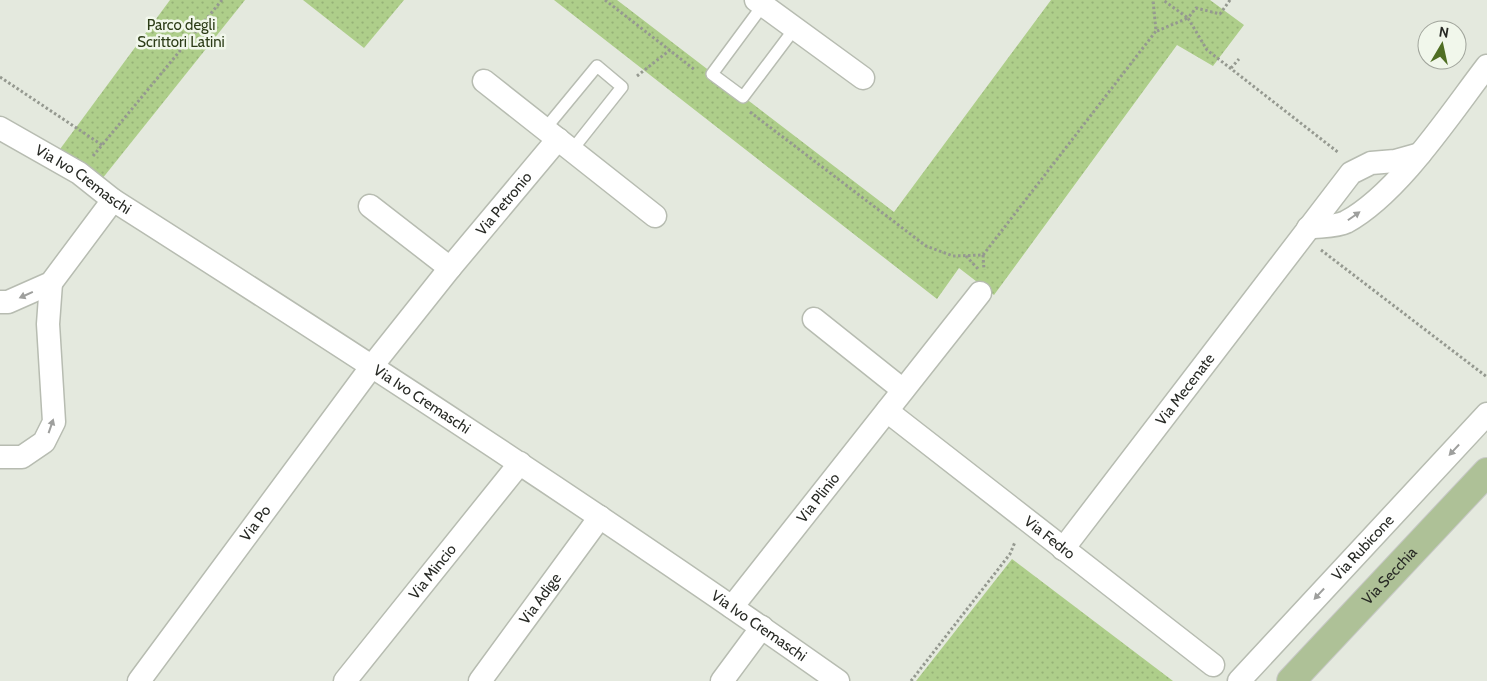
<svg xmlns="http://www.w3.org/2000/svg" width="1487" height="681" font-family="Cabin,sans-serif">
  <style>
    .park { fill: url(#park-dots) }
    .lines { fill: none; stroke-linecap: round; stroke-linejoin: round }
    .lane-casing { stroke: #b7bcb1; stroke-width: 14 }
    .street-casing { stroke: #b7bcb1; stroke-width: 25 }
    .primary-casing { stroke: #c7c8c6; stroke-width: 30 }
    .path { stroke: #959990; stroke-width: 3; stroke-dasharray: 2.5 2.5; stroke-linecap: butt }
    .lane { stroke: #fff; stroke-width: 11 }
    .street { stroke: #fff; stroke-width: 22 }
    .primary { stroke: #aec197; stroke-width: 28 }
    .oneway { fill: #9e9f9d }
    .labels { text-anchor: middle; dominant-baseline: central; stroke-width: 5; stroke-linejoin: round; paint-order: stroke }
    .park-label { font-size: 15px; fill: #2c3c17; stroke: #f1f7eb }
    .street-label { font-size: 15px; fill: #282a25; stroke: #f1f7eb }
  </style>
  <defs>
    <pattern id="park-dots" width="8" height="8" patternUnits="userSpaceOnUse" patternTransform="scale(1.25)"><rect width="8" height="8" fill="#aece8a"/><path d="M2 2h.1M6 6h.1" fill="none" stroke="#96b177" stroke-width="1.8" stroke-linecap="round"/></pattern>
  </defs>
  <rect width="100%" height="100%" fill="#e4e9de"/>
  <g class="park">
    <path d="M170,0H245L94,189L52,160Z"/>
    <path d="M303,0H404L364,48Z"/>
    <path d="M554,0H617L894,212L1051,0H1210L1244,25L1213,66L1177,45L994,295L959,268L937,299Z"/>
    <path d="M1012,559L1173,681H916Z"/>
  </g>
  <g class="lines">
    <defs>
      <g id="lane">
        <path d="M763,5L712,74L743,97L795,28"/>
        <path d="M545,129L597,66L622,87L572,150"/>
      </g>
      <g id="street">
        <path d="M756,0L863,78"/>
        <path d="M484,81L655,216"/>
        <path id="s1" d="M0,128L79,173L113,200C358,356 601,514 838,681"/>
        <path d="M370,206L450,268"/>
        <path d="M1308,228C1319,226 1336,227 1346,222C1399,193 1450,114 1487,66"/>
        <path d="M0,302H8L51,283L113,200"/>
        <path d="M814,319L903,390"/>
        <path id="s2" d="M887,411L1213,665"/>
        <path d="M0,457H22L44,442L54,422L48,324L51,283"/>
        <path id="s3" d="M1063,549L1351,173L1371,163L1395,161L1420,154"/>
        <path id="s4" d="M732,607L980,293"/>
        <path id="s5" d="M139,681L372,366L450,268L558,139"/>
        <path id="s6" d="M345,681L520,463"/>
        <path id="s7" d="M480,681L600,517"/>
        <path d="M722,681L762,627"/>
        <path id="s8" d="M1239,681L1487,414"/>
      </g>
      <g id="primary">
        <path id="s9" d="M1291,681L1487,472"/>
      </g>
    </defs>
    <use href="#lane" class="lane-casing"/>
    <use href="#street" class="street-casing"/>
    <use href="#primary" class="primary-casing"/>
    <g class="path">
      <path d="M605,0L695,70"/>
      <path d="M1230,0L1220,14L1196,8L1188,18L1207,50L1339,153"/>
      <path d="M1157,31L1188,18L1163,0"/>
      <path d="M1231,68L1239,59"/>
      <path d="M637,76L670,50"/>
      <path d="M0,77L102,145"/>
      <path d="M750,112L926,246L953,256L983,255L1156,31L1153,0"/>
      <path d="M93,156L222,0"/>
      <path d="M1321,250L1487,377"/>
      <path d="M983,255L984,270"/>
      <path d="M966,256L979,270"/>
      <path d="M911,681L1010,554L1015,542"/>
    </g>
    <use href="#lane" class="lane"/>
    <use href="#street" class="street"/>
    <use href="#primary" class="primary"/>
  </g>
  <defs><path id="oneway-solid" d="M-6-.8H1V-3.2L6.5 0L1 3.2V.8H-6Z" transform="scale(1.25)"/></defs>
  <g class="oneway">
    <use href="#oneway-solid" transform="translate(1354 216) rotate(-35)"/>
    <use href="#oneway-solid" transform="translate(26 295) rotate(156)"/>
    <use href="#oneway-solid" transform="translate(51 426) rotate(-71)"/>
    <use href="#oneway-solid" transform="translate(1454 450) rotate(133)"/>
    <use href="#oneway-solid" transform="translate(1319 594) rotate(133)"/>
  </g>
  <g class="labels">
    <g class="park-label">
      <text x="181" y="25">Parco degli<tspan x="181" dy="17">Scrittori Latini</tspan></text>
    </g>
    <g class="street-label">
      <text stroke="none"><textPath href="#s1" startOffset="98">Via Ivo Cremaschi</textPath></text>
      <text stroke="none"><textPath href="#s5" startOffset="601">Via Petronio</textPath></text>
      <text stroke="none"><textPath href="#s3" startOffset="201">Via Mecenate</textPath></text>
      <text stroke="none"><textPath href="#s1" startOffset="502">Via Ivo Cremaschi</textPath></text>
      <text stroke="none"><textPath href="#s4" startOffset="139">Via Plinio</textPath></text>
      <text stroke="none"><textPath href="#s5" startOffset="196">Via Po</textPath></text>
      <text stroke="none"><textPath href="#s2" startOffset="206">Via Fedro</textPath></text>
      <text stroke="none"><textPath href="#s8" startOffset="182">Via Rubicone</textPath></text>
      <text stroke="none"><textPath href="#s6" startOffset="140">Via Mincio</textPath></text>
      <text stroke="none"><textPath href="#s9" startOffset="144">Via Secchia</textPath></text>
      <text stroke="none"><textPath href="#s7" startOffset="102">Via Adige</textPath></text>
      <text stroke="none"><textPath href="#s1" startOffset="908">Via Ivo Cremaschi</textPath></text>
    </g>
  </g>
  <g transform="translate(1442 45) rotate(9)"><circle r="24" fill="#f1f7eb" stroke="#a1a59c"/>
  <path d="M0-4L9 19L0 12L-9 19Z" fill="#4f6e23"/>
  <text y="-8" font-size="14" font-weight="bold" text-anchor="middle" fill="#282a25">N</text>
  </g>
</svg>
